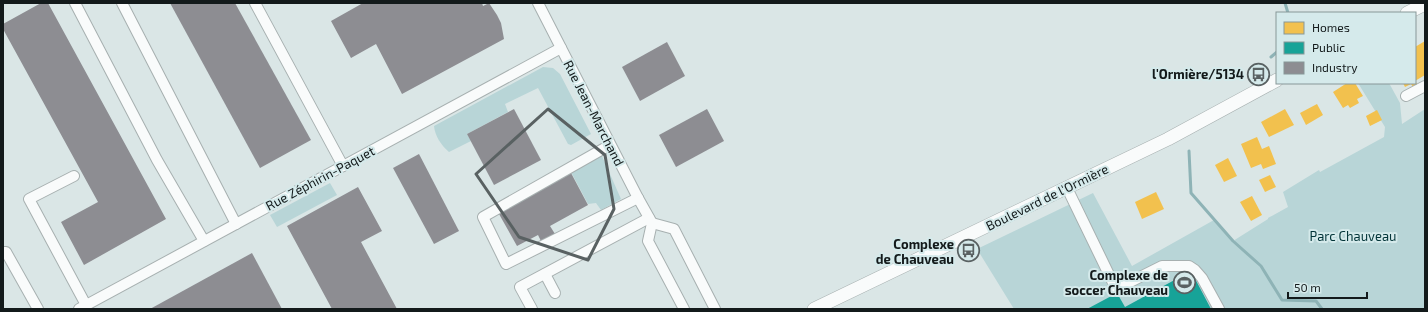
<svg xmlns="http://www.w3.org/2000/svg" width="1428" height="312" font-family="'Exo 2',sans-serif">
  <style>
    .green { fill: #b8d5d7 }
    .homes { fill: #f2c14e }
    .public { fill: #17a398 }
    .industry { fill: #8d8d92 }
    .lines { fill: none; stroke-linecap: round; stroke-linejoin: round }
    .stream { stroke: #8eb3b6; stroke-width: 3 }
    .minor-casing { stroke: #a7b0b0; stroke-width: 12 }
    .major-casing { stroke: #a7b0b0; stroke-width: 14 }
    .minor { stroke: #f9fbfb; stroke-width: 10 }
    .major { stroke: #f9fbfb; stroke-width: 13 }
    .marked { fill: none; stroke: #596162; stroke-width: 3; stroke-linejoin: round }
    .labels { text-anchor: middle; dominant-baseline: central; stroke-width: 4; stroke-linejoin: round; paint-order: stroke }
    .poi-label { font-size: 13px; font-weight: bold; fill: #131a1b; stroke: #d5eaeb; text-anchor: end }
    .street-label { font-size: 13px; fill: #131a1b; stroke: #d5eaeb }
    .park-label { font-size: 13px; fill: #023438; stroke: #d5eaeb }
  </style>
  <rect width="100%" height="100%" fill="#dae6e6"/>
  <g class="green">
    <path d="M543,67L553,68L560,74L591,134L571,145L568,144L538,88L505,104L508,112L467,134L471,141L449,152C441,145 435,136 434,126Z"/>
    <path d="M1358,83H1389L1400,103L1402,124L1425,109V309H1014L977,249L1093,193L1132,266L1214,220L1233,241L1268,219V218L1288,207L1283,192L1319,170L1320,172L1384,137L1385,127Z"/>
    <path d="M602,156L621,199L601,210L596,203L588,204L571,172Z"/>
    <path d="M330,183L337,195L277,227L270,215Z"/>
  </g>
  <g class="homes">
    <path d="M1425,41V75L1415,81L1417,84L1413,87L1411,84L1405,87L1403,83H1415V47Z"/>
    <path d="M1347,83H1355L1363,96L1357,99L1359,103L1350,108L1348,105L1343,108L1333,92Z"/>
    <path d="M1317,104L1323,115L1306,125L1300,113Z"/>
    <path d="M1285,109L1294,125L1269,137L1261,122Z"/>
    <path d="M1377,110L1382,120L1370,126L1366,116Z"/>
    <path d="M1257,137L1262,149L1269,146L1276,164L1263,169L1261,164L1251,168L1241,144Z"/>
    <path d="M1228,158L1237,176L1224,182L1215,165Z"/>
    <path d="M1270,175L1276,187L1265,192L1259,180Z"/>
    <path d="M1156,192L1164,209L1142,219L1135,202Z"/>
    <path d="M1252,196L1262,215L1251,221L1240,202Z"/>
  </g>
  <path class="public" d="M1191,271L1211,309H1087L1117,293L1125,307Z"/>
  <g class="industry">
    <path d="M41,3H48L166,219L84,265L61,222L98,202L3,29V24Z"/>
    <path d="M170,3H235L311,140L260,168Z"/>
    <path d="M363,3H482L483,6L489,3L497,15L501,23L504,39L402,94L376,44L351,58L331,21Z"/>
    <path d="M667,42L685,76L640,101L622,67Z"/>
    <path d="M514,109L541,160L494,185L467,134Z"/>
    <path d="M707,109L724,141L676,167L659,135Z"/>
    <path d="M419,154L459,231L434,244L393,168Z"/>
    <path d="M571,173L588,205L550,226L555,234L541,241L538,235L517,246L499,214L500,212Z"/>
    <path d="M358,187L382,231L361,242L397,309H332L287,226Z"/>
    <path d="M252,253L282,309H150Z"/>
  </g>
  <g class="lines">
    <g class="stream">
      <path d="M1285,3L1288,13"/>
      <path d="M1271,57L1277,52"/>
      <path d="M1189,151L1191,193L1233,241L1261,266L1282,300L1316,301L1322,309"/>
    </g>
    <defs>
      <g id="minor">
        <path d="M75,3L157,160L204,241"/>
        <path d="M122,3L236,224"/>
        <path d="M255,3L343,166"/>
        <path d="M538,3L638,198L652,223L648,241L684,309"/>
        <path d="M1406,96L1425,86"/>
        <path d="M610,145L483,217L506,264L638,198"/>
        <path d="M74,176L29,199L86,305"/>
        <path d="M1067,188L1116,289L1162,266H1189L1195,270L1202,278L1219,309"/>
        <path d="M652,223L674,229L715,309"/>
        <path d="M3,252H6L38,309"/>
        <path d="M545,274L555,293"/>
        <path d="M79,309L561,48"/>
        <path d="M532,309L520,287L649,218"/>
      </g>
      <g id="major">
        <path d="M1407,13L1425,4"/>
        <path d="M814,309L1168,139L1277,80"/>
      </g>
    </defs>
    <use href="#minor" class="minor-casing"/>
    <use href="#major" class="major-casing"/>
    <use href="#minor" class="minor"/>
    <use href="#major" class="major"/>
  </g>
  <path class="marked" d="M548,109L605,155L614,209L588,260L519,237L476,174Z"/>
  <defs>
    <symbol id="bus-ring" viewBox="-11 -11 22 22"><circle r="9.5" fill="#d5eaeb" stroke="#596162" stroke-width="1.5"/><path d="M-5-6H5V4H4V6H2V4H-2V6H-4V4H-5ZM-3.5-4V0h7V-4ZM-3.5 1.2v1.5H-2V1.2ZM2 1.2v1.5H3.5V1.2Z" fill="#596162"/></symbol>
    <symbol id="stadium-ring" viewBox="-11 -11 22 22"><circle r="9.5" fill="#d5eaeb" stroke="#596162" stroke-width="1.5"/><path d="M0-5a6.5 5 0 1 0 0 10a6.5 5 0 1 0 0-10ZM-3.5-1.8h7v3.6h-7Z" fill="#596162"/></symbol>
  </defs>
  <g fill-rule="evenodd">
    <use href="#bus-ring" x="1246" y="62" width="25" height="25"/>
    <use href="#bus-ring" x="956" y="238" width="25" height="25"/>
    <use href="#stadium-ring" x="1172" y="270" width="25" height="25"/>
  </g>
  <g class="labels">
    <g class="poi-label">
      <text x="1244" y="74">l'Ormière/5134</text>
      <text x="954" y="244">Complexe<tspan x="954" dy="15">de Chauveau</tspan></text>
      <text x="1168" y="275">Complexe de<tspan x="1168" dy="15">soccer Chauveau</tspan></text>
    </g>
    <g class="street-label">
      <text transform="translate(594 113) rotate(63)">Rue Jean-Marchand</text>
      <text transform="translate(320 178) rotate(-28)">Rue Zéphirin-Paquet</text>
      <text transform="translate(1047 197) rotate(-26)">Boulevard de l'Ormière</text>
    </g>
    <g class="park-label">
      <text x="1353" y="236">Parc Chauveau</text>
    </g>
  </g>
  <rect width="1428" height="312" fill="none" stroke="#131a1b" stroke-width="8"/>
  <rect x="1276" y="12" width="140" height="72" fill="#d5eaeb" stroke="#879798"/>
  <rect x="1284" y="22" width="20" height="12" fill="#f2c14e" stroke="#879798"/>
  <text x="1312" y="32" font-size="12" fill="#131a1b">Homes</text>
  <rect x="1284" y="42" width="20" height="12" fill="#17a398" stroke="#879798"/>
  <text x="1312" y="52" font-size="12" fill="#131a1b">Public</text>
  <rect x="1284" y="62" width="20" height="12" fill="#8d8d92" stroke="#879798"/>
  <text x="1312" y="72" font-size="12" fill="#131a1b">Industry</text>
  <path d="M1288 292v6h79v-6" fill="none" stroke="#131a1b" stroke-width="2"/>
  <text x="1294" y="292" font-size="12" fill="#131a1b" stroke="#d5eaeb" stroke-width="3" paint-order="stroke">50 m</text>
</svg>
